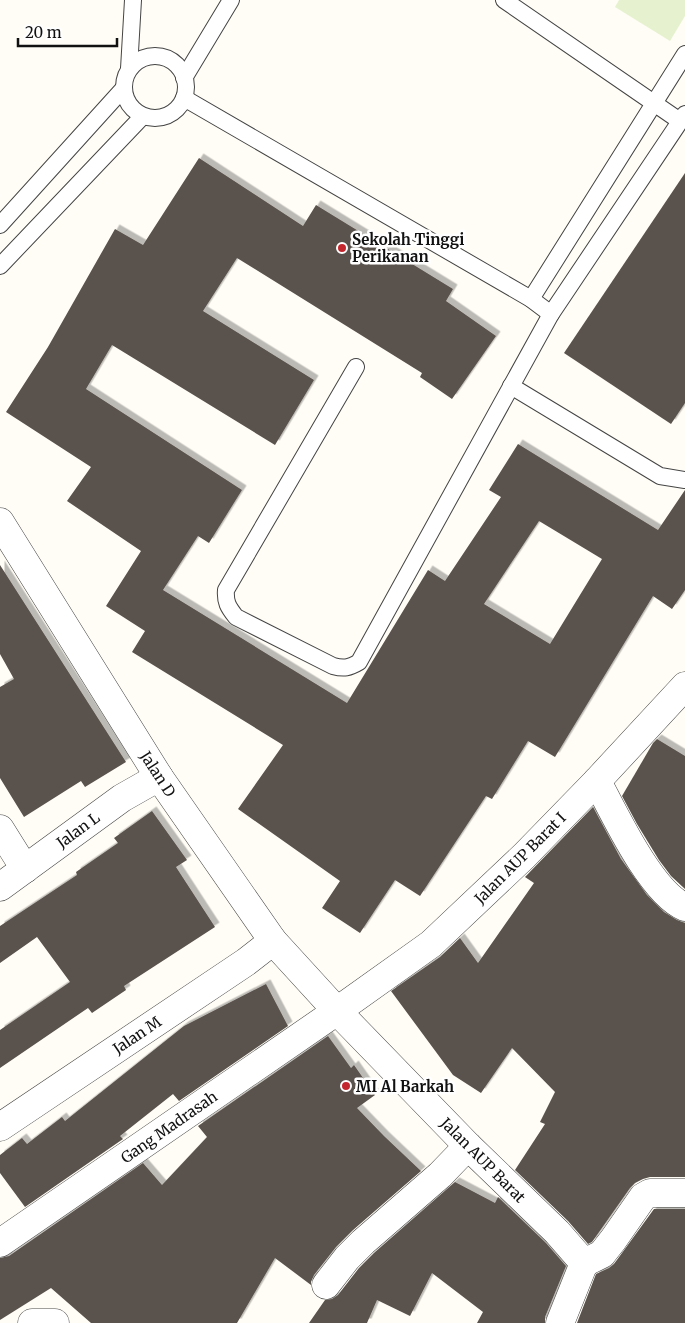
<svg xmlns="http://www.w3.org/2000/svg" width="685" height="1323" font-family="Merriweather,serif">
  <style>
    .pitch { fill: #e6f2cf }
    .building { fill: #5a524d; fill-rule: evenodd; filter: url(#shadow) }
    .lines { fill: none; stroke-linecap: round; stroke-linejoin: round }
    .service-casing { stroke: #444; stroke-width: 18 }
    .minor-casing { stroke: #444; stroke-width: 29 }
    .service { stroke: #fff; stroke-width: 16 }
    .minor { stroke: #fff; stroke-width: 28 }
    .poi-dot { fill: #c4262e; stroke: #fff; stroke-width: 2 }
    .labels { text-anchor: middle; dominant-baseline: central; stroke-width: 5; stroke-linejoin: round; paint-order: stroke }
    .poi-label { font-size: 15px; font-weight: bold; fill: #111; stroke: #fff; text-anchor: start }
    .street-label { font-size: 15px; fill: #111; stroke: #fff }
  </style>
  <defs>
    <filter id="shadow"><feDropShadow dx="4.5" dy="-4.5" stdDeviation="0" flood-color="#0004"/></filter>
  </defs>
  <rect width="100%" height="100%" fill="#fffdf5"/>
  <path class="pitch" d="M619,0H685V16L670,41L615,7Z"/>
  <g class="building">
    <path d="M199,158L303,226L316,205L453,289L446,301L496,336L452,399L420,377L422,373L237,258L203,311L314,380L275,445L112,345L86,389L242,490L209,543L198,536L163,590L347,703L428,570L445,581L501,497L489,490L518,444L658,530L685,490V590L672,609L653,596L555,757L528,741L492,799L486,796L420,896L395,880L360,933L322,908L340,881L238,809L283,745L132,652L145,631L106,606L141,551L67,501L91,467L6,412L48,347L115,229L143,245ZM539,521L602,559L550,644L484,604Z"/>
    <path d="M685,173V403L671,424L564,353Z"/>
    <path d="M0,565L126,762L85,787L81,781L24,817L0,778V687L14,679L0,654Z"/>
    <path d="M657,739L685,756V889L671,876L659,860L637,824L622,796L653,743Z"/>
    <path d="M593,807L621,859L647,895L664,912L677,920L685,923V1177H650L643,1179L635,1183L630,1188L592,1242L588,1244L568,1221L515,1170L545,1124L540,1122L555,1092L512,1048L481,1093L453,1075L391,991L440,957L460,938L478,963L534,883L525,877L527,875Z"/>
    <path d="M152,811L187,860L176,867L215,927L124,986L126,990L92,1013L88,1008L0,1068V1030L70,982L37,937L0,963V926L77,875L76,872L118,843L114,838Z"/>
    <path d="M266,984L288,1026L179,1101L173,1094L120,1136L123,1139L25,1207L0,1173V1155L22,1138L27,1144L62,1117L65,1121L184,1026Z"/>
    <path d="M328,1036L351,1068L354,1065L375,1095L357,1108L384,1136L421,1171L353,1230L336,1247L314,1275L311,1282V1285L275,1258L237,1323H91L51,1288L0,1320V1258L9,1256L143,1163L162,1185L207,1137L198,1126Z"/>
    <path d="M455,1182L495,1203L498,1197L546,1243L566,1266L545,1317V1323H477L483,1312L432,1273L410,1316L377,1300L367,1323H309L325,1300L332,1299L338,1295L359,1268L374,1253Z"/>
    <path d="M654,1209H685V1323H577L596,1274L609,1268L614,1264Z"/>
  </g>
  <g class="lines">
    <defs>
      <g id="service">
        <path d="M504,0L680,121"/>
        <circle cx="155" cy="87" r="31"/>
        <path d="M129,69L133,0"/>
        <path d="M184,78L231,0"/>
        <path d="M184,98L531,299L551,314"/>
        <path d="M0,225L123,89"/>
        <path d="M0,266L142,117"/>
        <path d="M531,299L685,54"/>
        <path d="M356,367L226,590C225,602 228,607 236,617L333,666C344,669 349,668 359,662L551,314L685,114"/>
        <path d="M511,386L660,476L685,480"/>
      </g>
      <g id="minor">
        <path d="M0,522L159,777L273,941L337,1011L468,1146L557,1232L584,1263"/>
        <path d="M597,781C614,813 651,893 685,907"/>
        <path d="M0,829L25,869"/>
        <path d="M0,887L122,798L159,777"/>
        <path d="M0,1127L246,962L273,941"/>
        <path d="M0,1243L337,1011L431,944L524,856L597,781L685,686"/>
        <path d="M584,1263L602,1254L613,1240L643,1197L650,1193H685"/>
        <path d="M326,1285L347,1258L363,1242L440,1175L468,1146"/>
        <path d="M32,1323H55"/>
        <path d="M560,1323L584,1263"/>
      </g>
    </defs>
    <use href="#service" class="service-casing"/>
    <use href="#minor" class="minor-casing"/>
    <use href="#service" class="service"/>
    <use href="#minor" class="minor"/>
  </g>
  <g class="poi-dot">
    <circle cx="342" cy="248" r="5"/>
    <circle cx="346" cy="1086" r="5"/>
  </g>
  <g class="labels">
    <g class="poi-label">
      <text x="352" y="239">Sekolah Tinggi<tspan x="352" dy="17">Perikanan</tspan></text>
      <text x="356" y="1086">MI Al Barkah</text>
    </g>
    <g class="street-label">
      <text transform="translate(158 774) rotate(57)">Jalan D</text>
      <text transform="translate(78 830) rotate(-36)">Jalan L</text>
      <text transform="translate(520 858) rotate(-45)">Jalan AUP Barat I</text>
      <text transform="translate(137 1035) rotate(-34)">Jalan M</text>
      <text transform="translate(169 1127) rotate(-35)">Gang Madrasah</text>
      <text transform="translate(483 1160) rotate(45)">Jalan AUP Barat</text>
    </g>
  </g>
  <path d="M18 38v8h99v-8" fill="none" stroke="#111111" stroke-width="2.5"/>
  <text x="25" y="38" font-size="15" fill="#111111" stroke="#ffffff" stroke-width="4" paint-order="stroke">20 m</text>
</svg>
